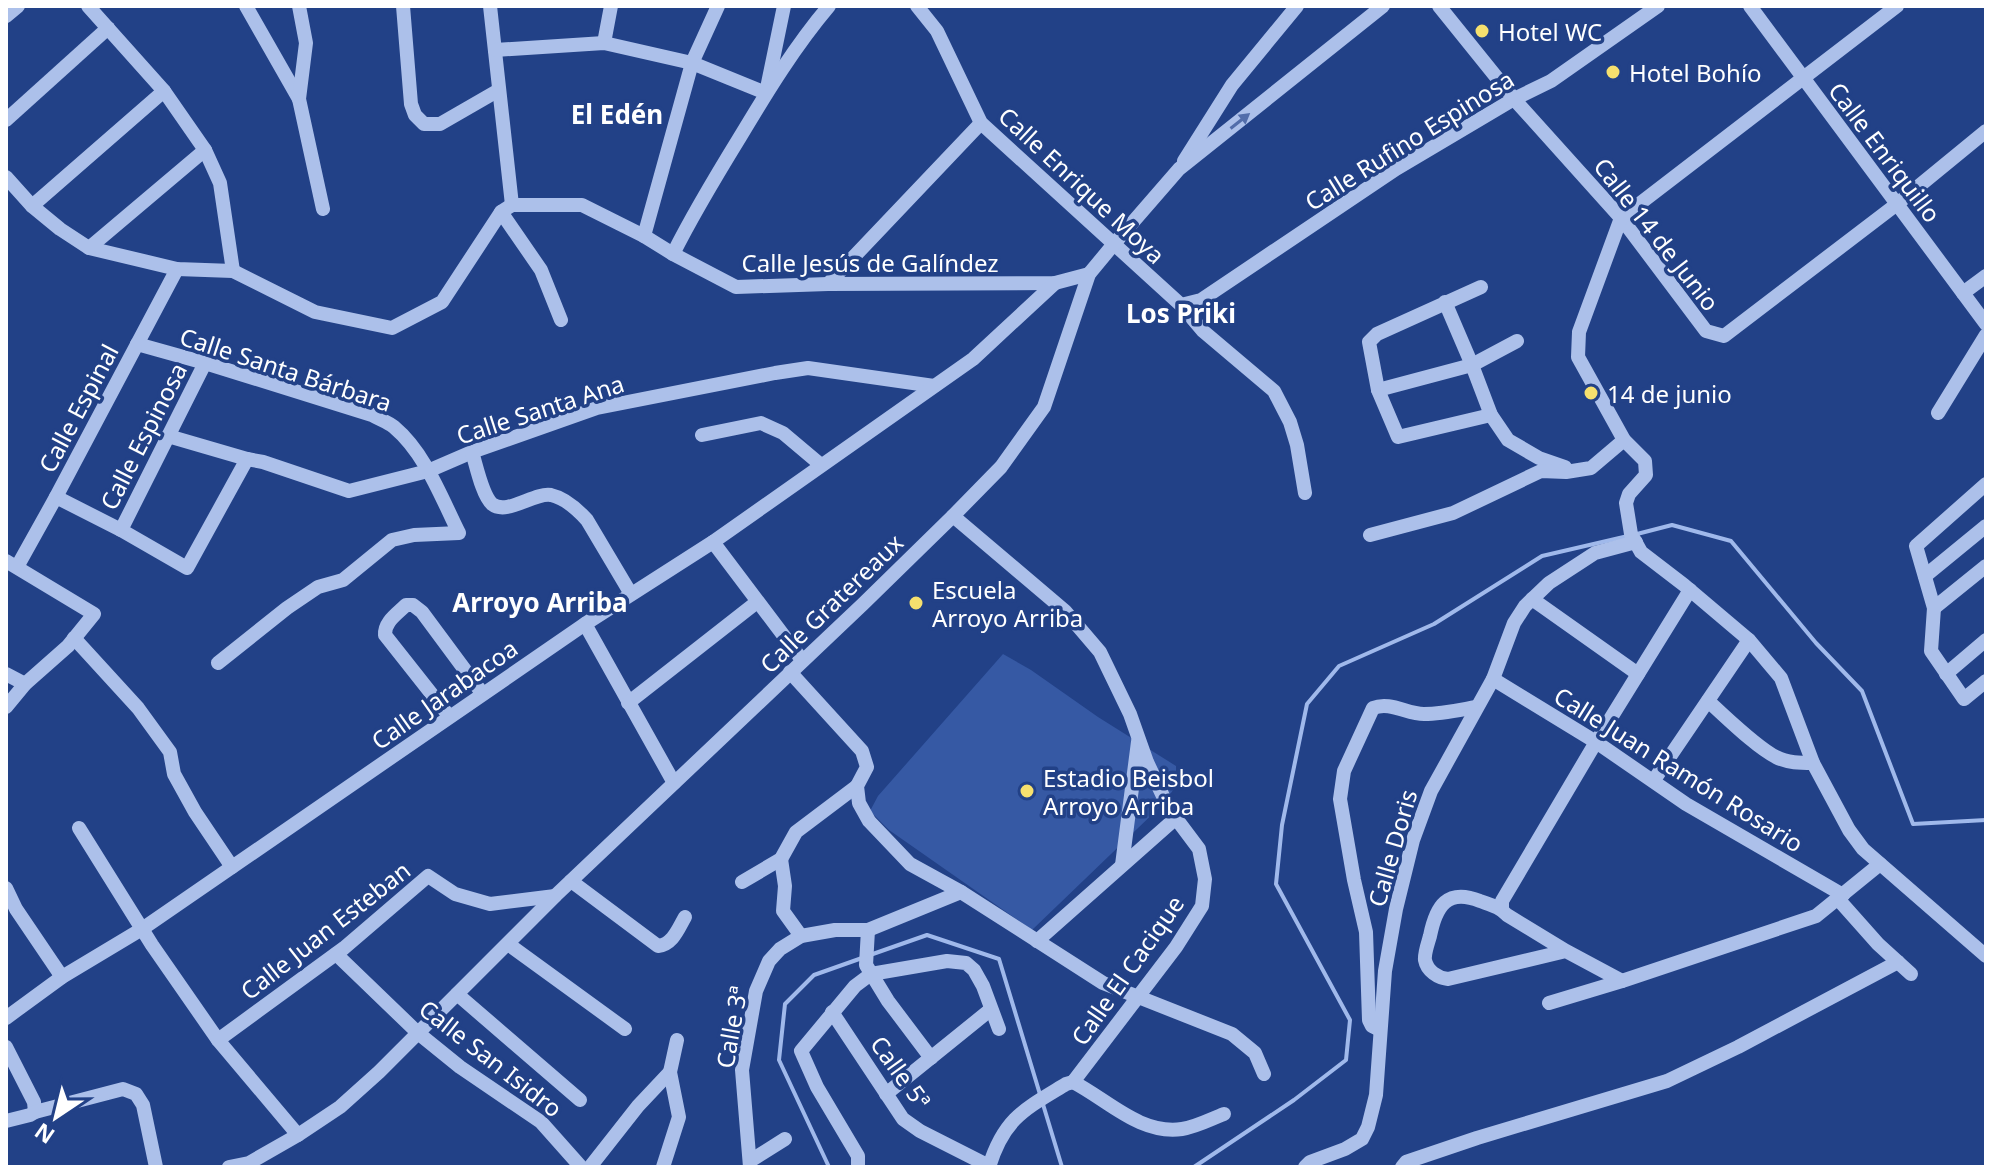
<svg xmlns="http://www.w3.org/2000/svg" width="1992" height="1173" font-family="'Noto Sans',sans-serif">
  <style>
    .green { fill: #3659a4 }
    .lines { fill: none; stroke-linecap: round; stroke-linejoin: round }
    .stream { stroke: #a0b9eb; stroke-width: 4 }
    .minor { stroke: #acc0ea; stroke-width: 14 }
    .oneway { fill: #526daa }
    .poi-dot { fill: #f6e06e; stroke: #224187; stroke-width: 3 }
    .labels { text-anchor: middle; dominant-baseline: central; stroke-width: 7; stroke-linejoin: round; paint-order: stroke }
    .poi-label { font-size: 24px; fill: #fff; stroke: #224187; text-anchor: start }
    .street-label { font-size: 24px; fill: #fff; stroke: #224187 }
    .neighbourhood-label { font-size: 26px; font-weight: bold; fill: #fff; stroke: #224187 }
  </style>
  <rect width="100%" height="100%" fill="#224187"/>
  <path class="green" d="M1003,654L1031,670L1098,717L1176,766V786L1163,804L1032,930L889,830L870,811L878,796Z"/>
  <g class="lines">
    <g class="stream">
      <path d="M1637,534L1672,525L1731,541L1816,643L1862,691L1913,824L1986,820"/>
      <path d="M870,955L927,935L999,959L1062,1167"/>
      <path d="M829,1167L779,1060L785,1004L814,975L862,958"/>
      <path d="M1194,1167L1294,1100L1346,1060L1350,1020L1276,884L1282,825L1307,704L1339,666L1434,624L1542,556L1628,536"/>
    </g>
    <g class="minor">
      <path d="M88,6L164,91L205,150L220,183L233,271"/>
      <path d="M246,6L299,99"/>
      <path d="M299,6L306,43L299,99L323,209"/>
      <path d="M403,6L411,104L415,115L424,124H440L499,90"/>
      <path d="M490,6L512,205"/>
      <path d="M917,6L937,31L981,123L1181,305L1203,331L1274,391L1290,422L1297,445L1305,493"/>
      <path d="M1439,6L1514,99L1621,218L1706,331L1724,336L1897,204L1986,131"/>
      <path d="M1750,6L1986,324"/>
      <path d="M1897,6L1621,218L1579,332L1578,357L1624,440L1645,461L1646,475L1629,494L1626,503L1631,534L1641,552L1684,585L1749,640L1781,678L1813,763L1849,830L1863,849L1986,956"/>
      <path d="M6,16L18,6"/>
      <path d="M604,43L611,6"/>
      <path d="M495,50L604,43L692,63L766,93L784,6"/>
      <path d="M6,120L108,28"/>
      <path d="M1184,161L1232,85L1297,6"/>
      <path d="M6,177L32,206L60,229L89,248L177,269L233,271L315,312L392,328L442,302L501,212L512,205H582L644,236L673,254L736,287L828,284L1055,283L1089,274"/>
      <path d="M32,206L164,91"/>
      <path d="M501,212L541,270L561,320"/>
      <path d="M644,236L692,63L718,6"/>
      <path d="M89,248L205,150"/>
      <path d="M673,254C693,214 716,176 740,137C767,92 795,46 829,6"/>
      <path d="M828,284L981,123"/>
      <path d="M1481,287L1377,334L1369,342L1378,390L1398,437L1491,415"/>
      <path d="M1963,293L1986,276"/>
      <path d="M1445,302L1472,365L1491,415L1508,440L1539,458L1565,467"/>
      <path d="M1181,305L1201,300L1396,169L1514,99L1551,81L1658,6"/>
      <path d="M137,344L205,363L372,415C379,419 388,422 394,427C425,453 441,497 459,533L414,535L392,540L343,580L318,587L287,608L218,663"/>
      <path d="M1378,390L1472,365L1517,341"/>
      <path d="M1938,413L1986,335"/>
      <path d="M702,435L761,423L783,433L821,465"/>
      <path d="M168,436L247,459L263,462L349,491L428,471L472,452L597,408L775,373L808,368L934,386"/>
      <path d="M472,452C476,464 482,495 492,504C507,516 534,492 551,495C565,498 578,510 587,520L631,594"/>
      <path d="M1986,484L1916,546L1934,608L1931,651L1964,699L1986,681"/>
      <path d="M56,497L121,530L187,568L247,459"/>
      <path d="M953,516L1065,611L1100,652L1130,714L1147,762L1169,809L1199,849L1205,879L1202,906L1176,947L1073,1082"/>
      <path d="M121,530L205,363"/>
      <path d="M1370,535L1453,513L1541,471L1566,472L1591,468L1624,440"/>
      <path d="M713,542L802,660"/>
      <path d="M6,561L94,614L68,646L25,684L6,707"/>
      <path d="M17,567L56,497L177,269"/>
      <path d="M1925,576L1986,526"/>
      <path d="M1532,599L1638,674"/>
      <path d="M1934,608L1986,566"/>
      <path d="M585,624L674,783"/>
      <path d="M74,638L138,708L170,752L174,774L195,812L232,867"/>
      <path d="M790,672L862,751L867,767L857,786L859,803L869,821L910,864L961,892L1103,983L1232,1034L1255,1053L1264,1074"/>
      <path d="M6,674L25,684"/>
      <path d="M1946,674L1986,640"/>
      <path d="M1493,679L1596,742L1686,804L1843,895"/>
      <path d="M1708,701C1726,717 1756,747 1776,757C1787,763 1801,763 1813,763"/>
      <path d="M628,703L757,602"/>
      <path d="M449,716L385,635C384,622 397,614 406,605H413L422,612L482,693"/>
      <path d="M1654,780L1749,640"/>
      <path d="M79,828L152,945L218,1040L298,1135"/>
      <path d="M781,859L785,886L783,911L801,936"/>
      <path d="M1122,865L1138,742"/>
      <path d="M571,881L658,946C673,944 678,929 685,917"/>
      <path d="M742,882L781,859L796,832L857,786"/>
      <path d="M6,888L16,909L62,977"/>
      <path d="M1838,899L1878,944L1911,974"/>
      <path d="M1502,909V901L1596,742L1690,590"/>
      <path d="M868,930L866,965L888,1001L931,1058"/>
      <path d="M1037,941L1176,818"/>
      <path d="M508,944L625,1029"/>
      <path d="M1566,951L1448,979C1438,978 1427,971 1425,960C1424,954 1428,943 1430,936C1436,906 1447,888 1480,901C1491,905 1500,907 1507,915L1566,951L1622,981"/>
      <path d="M336,954L418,1033L460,1067L541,1122L581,1167"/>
      <path d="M457,994L580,1100"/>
      <path d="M1549,1003L1622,981L1816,916L1880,864"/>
      <path d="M832,1012L903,1119L920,1131L989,1166"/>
      <path d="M6,1018L62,977L142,929L585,624L713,542L973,359L1055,283"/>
      <path d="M1380,1030L1372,1026L1369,1020L1366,932L1354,880L1340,799L1344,771L1373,708C1390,701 1407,714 1424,714C1442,714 1459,710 1476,707"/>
      <path d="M218,1040L344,948L428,876L455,894L490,904L555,896"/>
      <path d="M6,1047L34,1102L35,1112"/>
      <path d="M1073,1082C1108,1100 1140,1135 1182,1129C1196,1127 1211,1119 1224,1114"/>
      <path d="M886,1094L990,1010"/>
      <path d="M6,1121L30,1115L35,1112L123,1089L136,1094L143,1105L156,1167"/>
      <path d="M750,1161L785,1139"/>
      <path d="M229,1167L249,1163L298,1135L340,1107L379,1072L555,896L863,604L953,516L1001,467L1044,407L1089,274L1113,245L1179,169L1383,6"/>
      <path d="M590,1167L638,1106L670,1072"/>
      <path d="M663,1167L679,1117L670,1072L677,1040"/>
      <path d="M750,1167L742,1070L756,991L769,961L780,949L801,936L835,930H868L961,892"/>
      <path d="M858,1167V1156L817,1087L801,1051L855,986L871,974L947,961L966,963L974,970L983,986L999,1029"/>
      <path d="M989,1167C1004,1118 1025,1109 1066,1084L1073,1082"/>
      <path d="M1305,1167L1310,1162L1345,1149L1362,1139L1368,1127L1376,1095L1385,971L1396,909L1413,840L1431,791L1493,679L1514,623L1525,606L1549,583L1595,553L1636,542"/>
      <path d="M1402,1167L1406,1162L1477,1138L1667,1081L1738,1047L1898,962"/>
    </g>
  </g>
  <defs><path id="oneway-solid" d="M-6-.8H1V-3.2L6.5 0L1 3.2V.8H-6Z" transform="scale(2)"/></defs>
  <use class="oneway" href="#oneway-solid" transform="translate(1240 121) rotate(-38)"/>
  <g class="poi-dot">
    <circle cx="1482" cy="31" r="8"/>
    <circle cx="1613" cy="72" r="8"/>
    <circle cx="1591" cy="393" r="8"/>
    <circle cx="916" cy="603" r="8"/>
    <circle cx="1027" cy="791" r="8"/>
  </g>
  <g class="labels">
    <g class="poi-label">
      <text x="1498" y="31">Hotel WC</text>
      <text x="1629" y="72">Hotel Bohío</text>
      <text x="1607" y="393">14 de junio</text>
      <text x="932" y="589">Escuela<tspan x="932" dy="28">Arroyo Arriba</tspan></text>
      <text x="1043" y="777">Estadio Beisbol<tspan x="1043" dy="28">Arroyo Arriba</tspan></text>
    </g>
    <g class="street-label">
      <text transform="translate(1409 140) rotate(-32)">Calle Rufino Espinosa</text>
      <text transform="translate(1885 152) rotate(53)">Calle Enriquillo</text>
      <text transform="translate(1082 185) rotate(43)">Calle Enrique Moya</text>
      <text transform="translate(1657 234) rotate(52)">Calle 14 de Junio</text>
      <text x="870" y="262">Calle Jesús de Galíndez</text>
      <text transform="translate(286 369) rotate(18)">Calle Santa Bárbara</text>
      <text transform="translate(78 408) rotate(-62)">Calle Espinal</text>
      <text transform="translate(540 409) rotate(-18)">Calle Santa Ana</text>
      <text transform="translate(143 436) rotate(-63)">Calle Espinosa</text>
      <text transform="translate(831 603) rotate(-44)">Calle Gratereaux</text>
      <text transform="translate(444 694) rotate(-35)">Calle Jarabacoa</text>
      <text transform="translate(1679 769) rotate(32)">Calle Juan Ramón Rosario</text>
      <text transform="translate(1392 848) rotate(-74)">Calle Doris</text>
      <text transform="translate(325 930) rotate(-38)">Calle Juan Esteban</text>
      <text transform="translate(1127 970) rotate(-55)">Calle El Cacique</text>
      <text transform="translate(731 1027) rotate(-80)">Calle 3ª</text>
      <text transform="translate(491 1058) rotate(38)">Calle San Isidro</text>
      <text transform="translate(901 1072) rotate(54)">Calle 5ª</text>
    </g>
    <g class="neighbourhood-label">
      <text x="617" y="114">El Edén</text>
      <text x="1181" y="313">Los Priki</text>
      <text x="540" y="602">Arroyo Arriba</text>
    </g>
  </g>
  <rect width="1992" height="1173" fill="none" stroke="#ffffff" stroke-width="16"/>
  <g transform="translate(56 1117) rotate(215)" stroke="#224187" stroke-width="6" paint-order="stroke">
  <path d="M0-6L14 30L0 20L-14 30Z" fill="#ffffff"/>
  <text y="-12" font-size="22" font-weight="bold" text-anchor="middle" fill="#ffffff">N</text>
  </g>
</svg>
